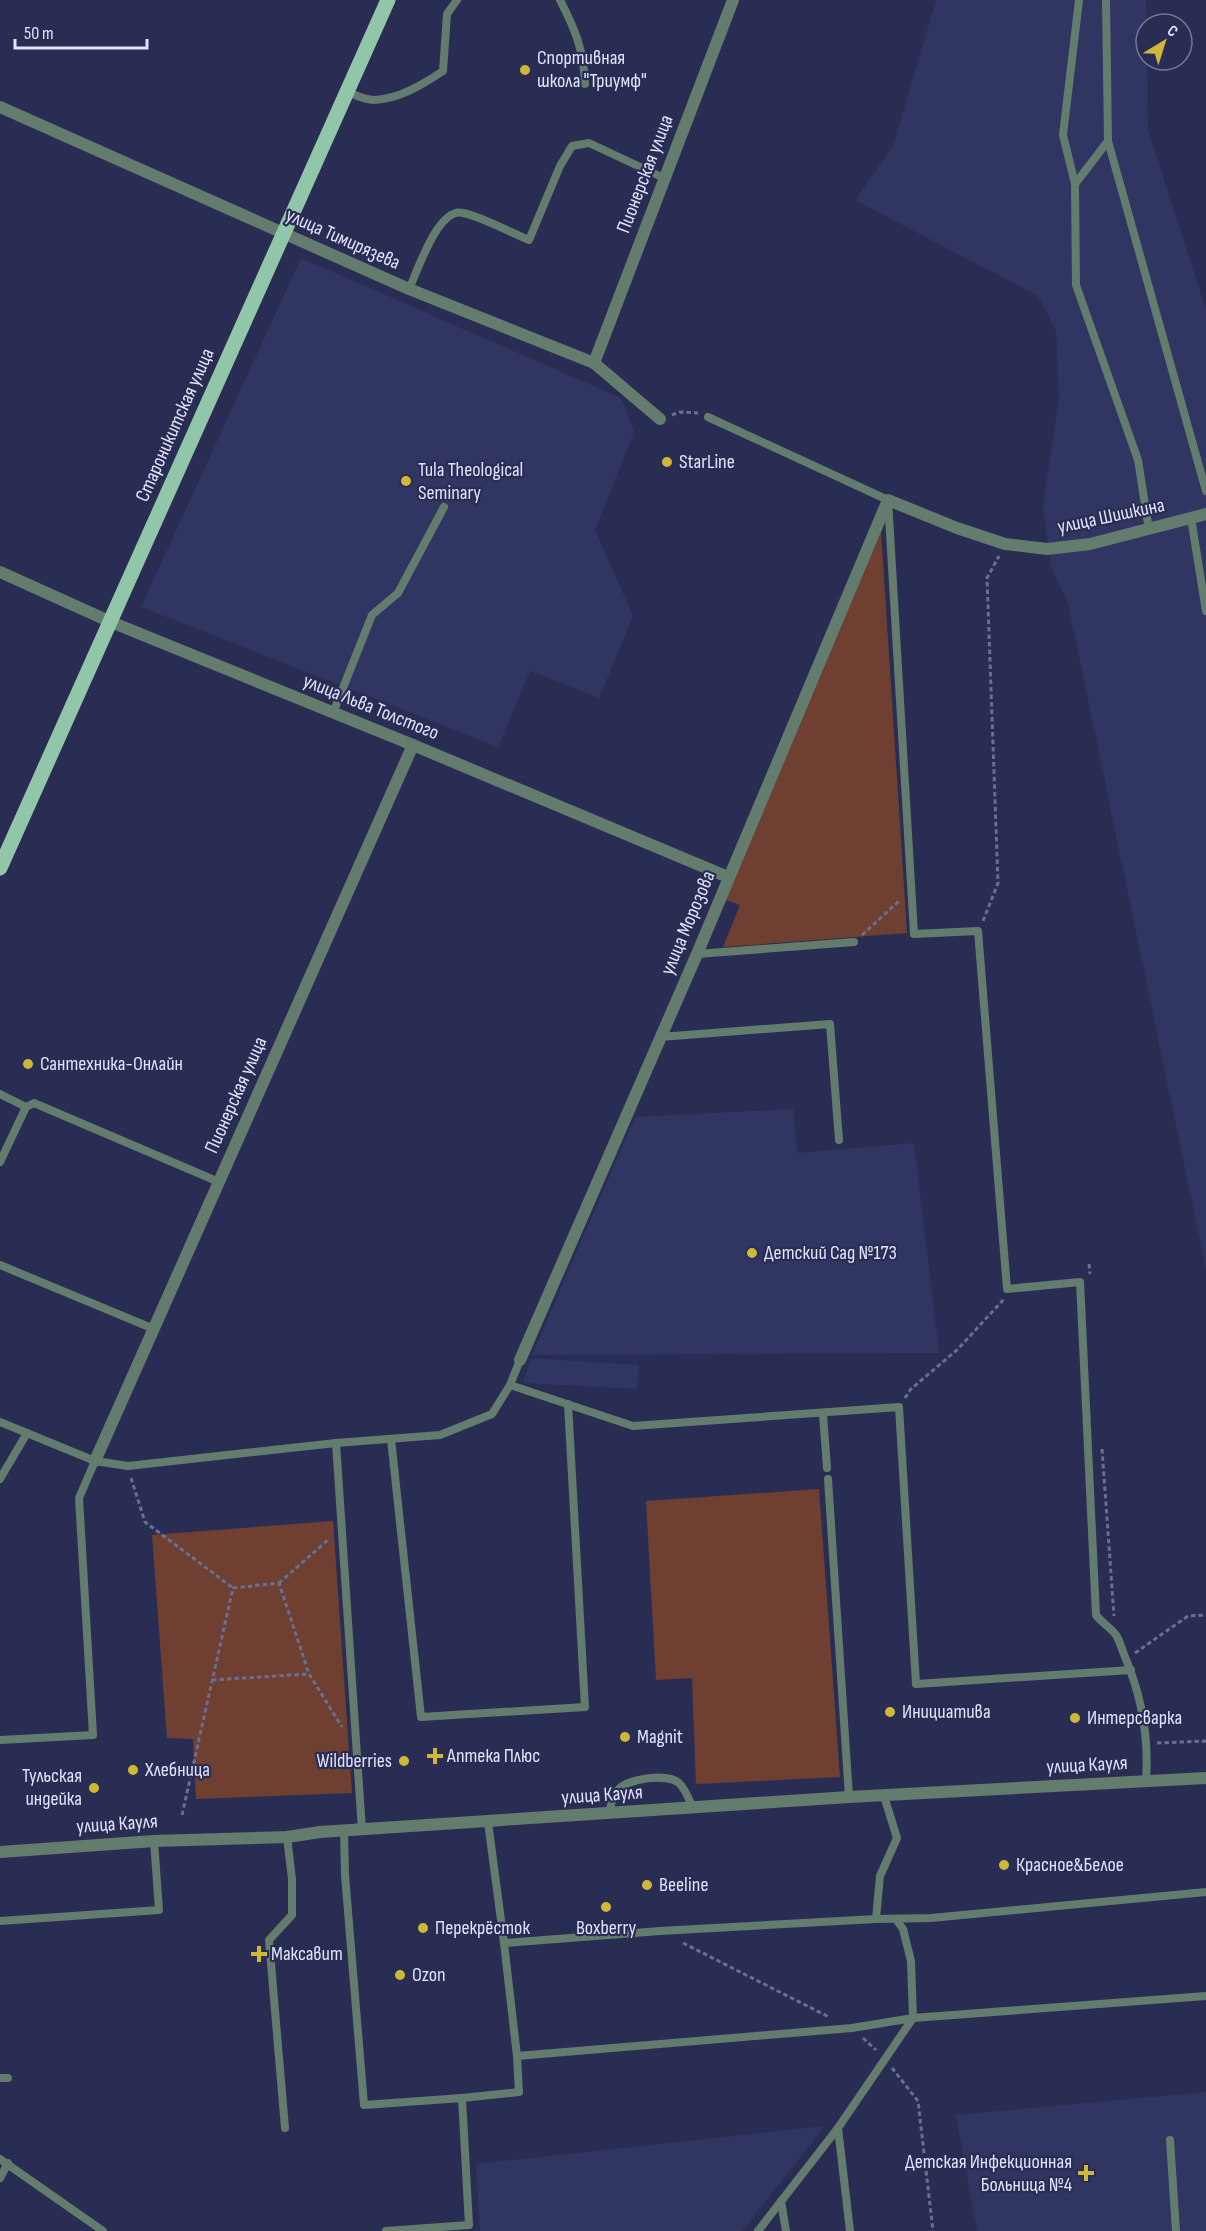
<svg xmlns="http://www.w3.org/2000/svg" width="1206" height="2231" font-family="'Sofia Sans Condensed',sans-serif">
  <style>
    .built { fill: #313561 }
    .green { fill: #6f4031 }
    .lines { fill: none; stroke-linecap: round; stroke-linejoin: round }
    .path { stroke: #6a6e8f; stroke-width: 3; stroke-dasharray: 4.5 3; stroke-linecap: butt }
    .service { stroke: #637c6d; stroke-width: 8 }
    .minor { stroke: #637c6d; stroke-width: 12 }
    .tertiary { stroke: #637c6d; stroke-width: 12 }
    .primary { stroke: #92c6a8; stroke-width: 15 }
    .poi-dot { fill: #cfb837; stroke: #2a2d53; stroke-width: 2 }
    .labels { text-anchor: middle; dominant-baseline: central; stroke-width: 4.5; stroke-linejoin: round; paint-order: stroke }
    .poi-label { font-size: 20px; fill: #dfe3fb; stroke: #2a2d53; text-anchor: start }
    .street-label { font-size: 20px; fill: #dfe3fb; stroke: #2a2d53 }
  </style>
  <rect width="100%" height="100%" fill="#2a2d53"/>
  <g class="built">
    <path d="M936,0H1146L1148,130L1206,309V1270L1068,603L1051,567L1043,506L1059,398L1056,331L1038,296L855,200L893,146Z"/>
    <path d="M301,258L621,398L634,432L595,530L633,616L599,698L530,671L498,747L141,607Z"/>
    <path d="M793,1109L797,1153L914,1143L939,1353L532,1355L635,1117Z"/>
    <path d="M531,1358L639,1365L637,1389L523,1383Z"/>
    <path d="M1206,2092V2231H977L956,2115Z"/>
    <path d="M825,2126L742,2231H480L476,2164Z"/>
  </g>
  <g class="green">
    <path d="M881,532L907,933L723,947L740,905L726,900Z"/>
    <path d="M819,1489L840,1777L696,1784L692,1678L656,1680L646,1501Z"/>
    <path d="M333,1521L352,1793L196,1799L193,1739L167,1738L152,1535Z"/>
  </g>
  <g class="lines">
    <g class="path">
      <path d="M672,415L680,412L698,413"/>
      <path d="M983,921L998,883L987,578L999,556"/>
      <path d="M862,935L899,901"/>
      <path d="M1089,1264L1090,1274"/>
      <path d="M905,1398L911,1389L958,1349L1004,1299"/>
      <path d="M1102,1449L1114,1616"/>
      <path d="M131,1478L145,1522L233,1588"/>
      <path d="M279,1583L329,1539"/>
      <path d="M1135,1653L1188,1616L1206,1615"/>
      <path d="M212,1680L309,1674"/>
      <path d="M1157,1743L1206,1741"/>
      <path d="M182,1815L233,1588L279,1583L309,1674L342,1727"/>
      <path d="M683,1943L829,2017"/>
      <path d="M863,2038L876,2050"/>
      <path d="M892,2068L918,2101L933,2231"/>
    </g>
    <g class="service">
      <path d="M560,0C575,29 584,51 585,84"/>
      <path d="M1106,0L1108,141L1206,491"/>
      <path d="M347,92C355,95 365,100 374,100C399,99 422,85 443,71L447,14L457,0"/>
      <path d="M1108,141L1075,184L1076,285L1138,460L1149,530"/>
      <path d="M1075,184L1063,135L1079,0"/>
      <path d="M409,289C418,270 438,207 463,213C483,217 509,232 529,240L560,166L572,146L589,143L664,178"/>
      <path d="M708,417L888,500L914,934L978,931L1007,1289L1080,1282L1096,1615C1102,1623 1111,1628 1116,1635C1120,1641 1122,1650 1125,1657C1142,1697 1149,1738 1146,1781"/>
      <path d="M1191,518L1206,611"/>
      <path d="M333,713L372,615L398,593L444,507"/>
      <path d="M697,954L854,942"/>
      <path d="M660,1037L830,1024L839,1140"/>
      <path d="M0,1094L26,1107"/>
      <path d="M0,1162L26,1107L34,1103L219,1182"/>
      <path d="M0,1265L154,1329"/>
      <path d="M520,1360L510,1385L633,1426L899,1407L916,1684L1131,1670"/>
      <path d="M823,1414L827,1468"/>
      <path d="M0,1422L95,1461L128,1466L336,1443L440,1435L492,1414L510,1385"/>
      <path d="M391,1439L421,1717L585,1707L568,1404"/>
      <path d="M336,1443L362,1830"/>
      <path d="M0,1479L27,1433"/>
      <path d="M828,1479L849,1797"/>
      <path d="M0,1740L93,1735L79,1498L95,1461"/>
      <path d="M609,1813C611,1806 612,1796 617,1791C627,1778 667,1773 679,1783C686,1790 689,1800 693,1808"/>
      <path d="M488,1822L504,1943L517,2056L852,2028L913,2018L1206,1996"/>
      <path d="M344,1831L345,1875L364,2105L462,2098L469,2225L386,2231"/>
      <path d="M876,1919L880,1876L897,1838L884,1796"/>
      <path d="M0,1921L159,1910L154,1841"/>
      <path d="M504,1943L660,1931L876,1919L931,1918L1206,1892"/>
      <path d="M0,2078H8"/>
      <path d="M462,2098L519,2092L517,2056"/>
      <path d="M285,2128L269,1940L292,1915V1879L287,1837"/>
      <path d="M838,2128L850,2231"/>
      <path d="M1170,2140L1176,2231"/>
      <path d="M0,2159L103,2231"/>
      <path d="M0,2178L8,2163"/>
      <path d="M781,2201L786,2231"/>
      <path d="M758,2231L838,2128L913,2018L911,1961L903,1929L896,1919"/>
    </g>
    <g class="minor">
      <path d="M0,107L409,289L594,363L660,419"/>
      <path d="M594,363L733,0"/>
      <path d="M111,622L413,745L728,877"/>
      <path d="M520,1360L697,954L888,500L957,528L1005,544L1047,549L1090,544L1206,514"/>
      <path d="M95,1461L413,745"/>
      <path d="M0,1852L154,1841L287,1837L320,1832L849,1797L1206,1778"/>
    </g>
    <path class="tertiary" d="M0,572L111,622"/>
    <path class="primary" d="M0,868L388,0"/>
  </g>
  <g class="poi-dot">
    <circle cx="525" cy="70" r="6"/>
    <circle cx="667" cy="462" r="6"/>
    <circle cx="406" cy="481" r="6"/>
    <circle cx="28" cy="1064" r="6"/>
    <circle cx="752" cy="1253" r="6"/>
    <circle cx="890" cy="1712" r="6"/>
    <circle cx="1075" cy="1718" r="6"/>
    <circle cx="625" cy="1737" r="6"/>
    <path d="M432 1747h6v6h6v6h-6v6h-6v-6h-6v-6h6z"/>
    <circle cx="404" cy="1761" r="6"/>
    <circle cx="133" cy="1770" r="6"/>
    <circle cx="94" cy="1788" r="6"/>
    <circle cx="1004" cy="1865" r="6"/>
    <circle cx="647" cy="1885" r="6"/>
    <circle cx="606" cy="1907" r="6"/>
    <circle cx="423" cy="1928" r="6"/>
    <path d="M256 1945h6v6h6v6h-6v6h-6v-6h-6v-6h6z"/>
    <circle cx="400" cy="1975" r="6"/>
    <path d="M1083 2164h6v6h6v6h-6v6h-6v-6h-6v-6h6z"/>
  </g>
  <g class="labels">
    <g class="poi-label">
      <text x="537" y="58">Спортивная<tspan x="537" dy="23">школа "Триумф"</tspan></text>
      <text x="679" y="462">StarLine</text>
      <text x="418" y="470">Tula Theological<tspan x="418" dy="23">Seminary</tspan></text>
      <text x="40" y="1064">Сантехника-Онлайн</text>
      <text x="764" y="1253">Детский Сад №173</text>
      <text x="902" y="1712">Инициатива</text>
      <text x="1087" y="1718">Интерсварка</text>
      <text x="637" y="1737">Magnit</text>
      <text x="447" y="1756">Аптека Плюс</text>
      <text x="392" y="1761" text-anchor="end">Wildberries</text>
      <text x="145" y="1770">Хлебница</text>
      <text x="82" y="1776" text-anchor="end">Тульская<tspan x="82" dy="23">индейка</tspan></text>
      <text x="1016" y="1865">Красное&amp;Белое</text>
      <text x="659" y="1885">Beeline</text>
      <text x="435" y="1928">Перекрёсток</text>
      <text x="606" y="1928" text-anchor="middle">Boxberry</text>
      <text x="271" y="1954">Максавит</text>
      <text x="412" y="1975">Ozon</text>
      <text x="1072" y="2162" text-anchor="end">Детская Инфекционная<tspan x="1072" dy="23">Больница №4</tspan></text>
    </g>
    <g class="street-label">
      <text transform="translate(645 174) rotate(-69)">Пионерская улица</text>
      <text transform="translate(343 239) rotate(24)">улица Тимирязева</text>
      <text transform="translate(175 425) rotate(-66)">Староникитская улица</text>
      <text transform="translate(1111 516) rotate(-12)">улица Шишкина</text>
      <text transform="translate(371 707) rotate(22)">улица Льва Толстого</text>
      <text transform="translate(688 923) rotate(-67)">улица Морозова</text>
      <text transform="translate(236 1095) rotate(-66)">Пионерская улица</text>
      <text transform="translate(1087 1765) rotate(-3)">улица Кауля</text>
      <text transform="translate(602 1795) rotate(-4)">улица Кауля</text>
      <text transform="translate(117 1824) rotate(-4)">улица Кауля</text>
    </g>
  </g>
  <g transform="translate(1164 42) rotate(38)"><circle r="28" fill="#2a2d53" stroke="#727696" stroke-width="1.5"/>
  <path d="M0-4.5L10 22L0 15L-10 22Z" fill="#cfb837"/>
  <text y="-9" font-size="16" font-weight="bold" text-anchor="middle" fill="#dfe3fb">С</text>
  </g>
  <path d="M15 39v9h132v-9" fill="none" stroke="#dfe3fb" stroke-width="3"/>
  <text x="24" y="39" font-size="18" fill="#dfe3fb" stroke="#2a2d53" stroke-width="4.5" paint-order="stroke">50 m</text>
</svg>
